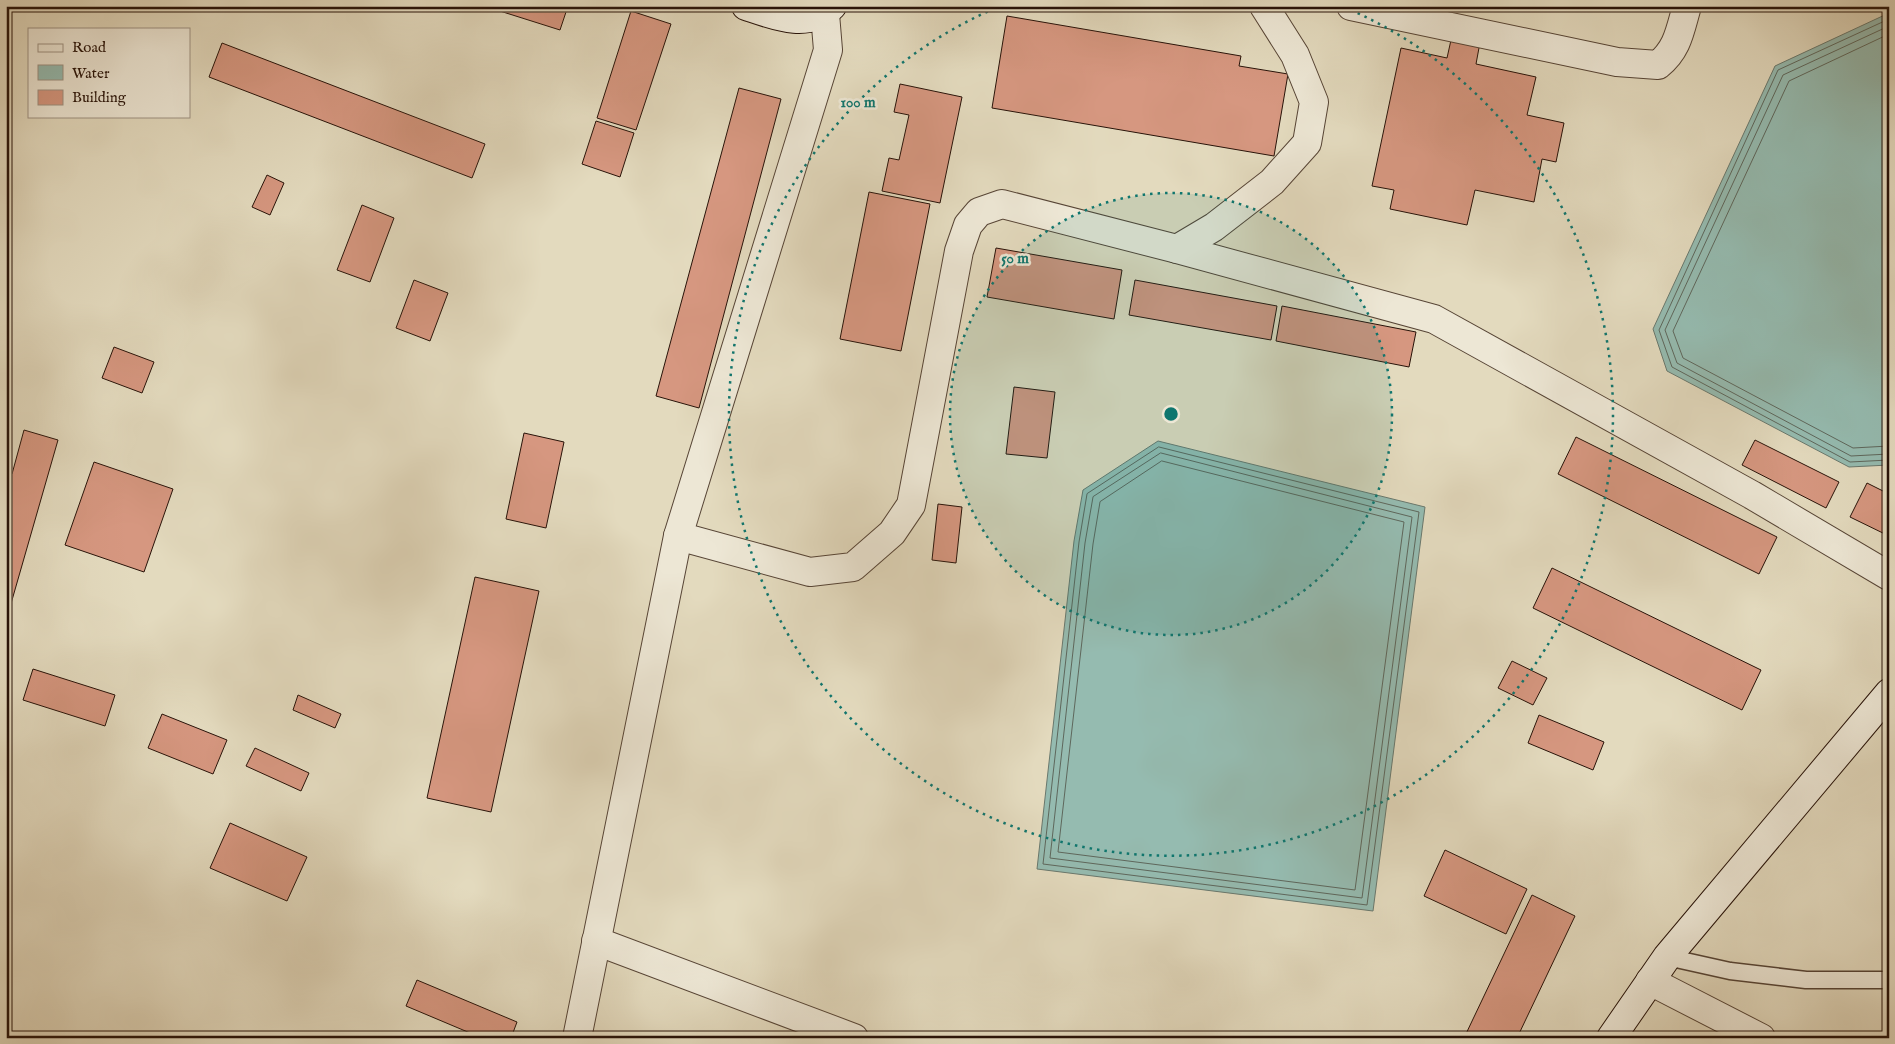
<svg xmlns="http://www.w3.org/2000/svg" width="1895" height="1044" font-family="'IM FELL English',serif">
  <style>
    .water { fill: #95bbb0; stroke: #69786d }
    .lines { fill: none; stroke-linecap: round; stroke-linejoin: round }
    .shore { stroke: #5e675c; stroke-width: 1 }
    .building { fill: #d69780; stroke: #281309 }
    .lane-casing { stroke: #574536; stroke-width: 19 }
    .street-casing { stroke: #574536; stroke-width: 30 }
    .secondary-casing { stroke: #281309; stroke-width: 30 }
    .lane { stroke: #ede7d5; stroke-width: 16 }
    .street { stroke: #ede7d5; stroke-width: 28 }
    .secondary { stroke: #ede7d5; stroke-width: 28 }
    .ring { fill: none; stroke: #0f766e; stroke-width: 2.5; stroke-dasharray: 2.5 5 }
    .centre { fill: #0f766e; stroke: #ede7d5; stroke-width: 2.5 }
    .ring-label { font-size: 15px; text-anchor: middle; font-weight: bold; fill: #0f766e; stroke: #ede7d5; stroke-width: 5; stroke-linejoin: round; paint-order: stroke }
  </style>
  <rect width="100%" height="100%" fill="#e3dabe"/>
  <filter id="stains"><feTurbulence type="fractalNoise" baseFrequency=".004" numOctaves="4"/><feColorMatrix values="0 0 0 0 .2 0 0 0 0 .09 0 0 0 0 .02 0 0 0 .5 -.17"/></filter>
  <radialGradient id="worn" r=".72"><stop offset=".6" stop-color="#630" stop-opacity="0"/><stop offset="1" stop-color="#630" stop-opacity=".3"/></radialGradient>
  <g class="water">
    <path d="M1889,13V465L1849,467L1667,371L1653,329L1775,66Z"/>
    <path d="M1158,441L1425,507L1373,911L1037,869L1074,541L1083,490Z"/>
  </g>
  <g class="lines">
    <g class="shore">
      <path d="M1889,19L1778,70L1659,330L1672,367L1850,462L1889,460"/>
      <path d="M1889,26L1783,75L1665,330L1677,363L1851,456L1889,454"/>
      <path d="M1889,34L1789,81L1673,331L1683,358L1853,448L1889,446"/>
      <path d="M1159,447L1419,512L1367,905L1043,864L1079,542L1087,494Z"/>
      <path d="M1161,453L1412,517L1362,898L1050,858L1085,543L1093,497Z"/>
      <path d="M1162,461L1404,522L1355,890L1058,852L1093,544L1100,502Z"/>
    </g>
  </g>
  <g class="building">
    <path d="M484,6H568L560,30Z"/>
    <path d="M631,11L671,24L636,130L597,118Z"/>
    <path d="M1007,16L1241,56L1239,66L1288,74L1274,156L992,108Z"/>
    <path d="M1453,31L1481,37L1476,64L1536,77L1527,115L1564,123L1556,162L1542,159L1534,202L1475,190L1467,225L1390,209L1394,190L1372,186L1401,48L1447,58Z"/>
    <path d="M222,43L485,144L472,178L209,77Z"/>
    <path d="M900,84L962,97L940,203L882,191L889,158L899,160L909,115L894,112Z"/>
    <path d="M739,88L781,99L699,408L656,396Z"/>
    <path d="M596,121L634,133L620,177L582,164Z"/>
    <path d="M267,175L284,183L270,215L252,207Z"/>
    <path d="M869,192L930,204L901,351L840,339Z"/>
    <path d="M362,205L394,218L370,282L337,270Z"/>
    <path d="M996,248L1122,270L1114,319L987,297Z"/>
    <path d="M414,280L448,293L430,341L396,328Z"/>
    <path d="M1135,280L1277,306L1271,340L1129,315Z"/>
    <path d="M1282,306L1416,332L1409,367L1276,341Z"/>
    <path d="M114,347L154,362L142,393L102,378Z"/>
    <path d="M1014,387L1055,392L1047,458L1006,454Z"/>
    <path d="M24,430L58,440L6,621V472L12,474Z"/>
    <path d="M524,433L564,442L546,528L506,519Z"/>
    <path d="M1576,437L1777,537L1759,574L1558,474Z"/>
    <path d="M1755,440L1839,482L1826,508L1742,465Z"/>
    <path d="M94,462L173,489L144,572L65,545Z"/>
    <path d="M1867,483L1889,494V536L1850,517Z"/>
    <path d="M938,504L962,507L956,563L932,560Z"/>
    <path d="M1552,568L1761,670L1742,710L1533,608Z"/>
    <path d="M475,577L539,591L491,812L427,798Z"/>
    <path d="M1512,661L1547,678L1533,705L1498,688Z"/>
    <path d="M33,669L115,695L105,726L23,700Z"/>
    <path d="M298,695L341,714L335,728L293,710Z"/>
    <path d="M162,714L227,740L213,774L148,748Z"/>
    <path d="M1539,715L1604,742L1593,770L1528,743Z"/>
    <path d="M255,748L309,773L301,791L246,766Z"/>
    <path d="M230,823L307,857L287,901L210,868Z"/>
    <path d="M1445,850L1527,889L1506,934L1424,896Z"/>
    <path d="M1532,895L1575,916L1517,1038H1464Z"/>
    <path d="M417,980L517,1022L511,1038H482L406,1006Z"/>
  </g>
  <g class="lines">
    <defs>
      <path id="lane" d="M1667,957L1730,971L1806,980H1889"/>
      <g id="street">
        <path d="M1351,6L1617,62L1658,65C1678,49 1680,30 1687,6"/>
        <path d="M1177,249L1434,319L1752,495L1889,576"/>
        <path d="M678,536L810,572L853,567L892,533L911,505L959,251L968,225L979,212L1002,204L1177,249L1214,227L1272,182L1307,143L1314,102L1295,55L1264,6"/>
        <path d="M596,941L854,1038"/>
        <path d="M1650,981L1761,1038"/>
        <path d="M577,1038L678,536L828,50L825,14"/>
      </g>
      <g id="secondary">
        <path d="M746,6C773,15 808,30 832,6"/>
        <path d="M1611,1038L1667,957L1889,693"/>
      </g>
    </defs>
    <use href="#lane" class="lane-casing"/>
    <use href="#street" class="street-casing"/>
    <use href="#secondary" class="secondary-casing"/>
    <use href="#lane" class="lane"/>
    <use href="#street" class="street"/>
    <use href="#secondary" class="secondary"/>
  </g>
  <circle cx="1171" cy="414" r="221" fill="#0f766e" fill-opacity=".12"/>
  <g class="ring">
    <circle cx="1171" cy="414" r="221"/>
    <path d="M1344 7A442 442 0 1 1 998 7"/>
  </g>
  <circle cx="1171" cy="414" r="8" class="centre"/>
  <g class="ring-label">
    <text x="858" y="107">100 m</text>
    <text x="1015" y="263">50 m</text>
  </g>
  <rect width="1895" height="1044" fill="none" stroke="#e3dabe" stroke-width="25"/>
  <rect x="8" y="8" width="1880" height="1029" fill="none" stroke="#281309" stroke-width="2.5"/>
  <rect x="12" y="12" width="1870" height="1019" fill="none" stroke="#281309"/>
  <rect x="28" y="28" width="162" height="90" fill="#ede7d5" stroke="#9e9283"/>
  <rect x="38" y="44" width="25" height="8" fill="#ede7d5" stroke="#9e9283"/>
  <text x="72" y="52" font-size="15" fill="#281309">Road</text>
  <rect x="38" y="65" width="25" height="15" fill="#95bbb0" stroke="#9e9283"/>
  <text x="72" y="78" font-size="15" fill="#281309">Water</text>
  <rect x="38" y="90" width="25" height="15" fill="#d69780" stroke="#9e9283"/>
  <text x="72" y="102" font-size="15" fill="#281309">Building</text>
  <rect width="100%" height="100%" filter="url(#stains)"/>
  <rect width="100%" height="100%" fill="url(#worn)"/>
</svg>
